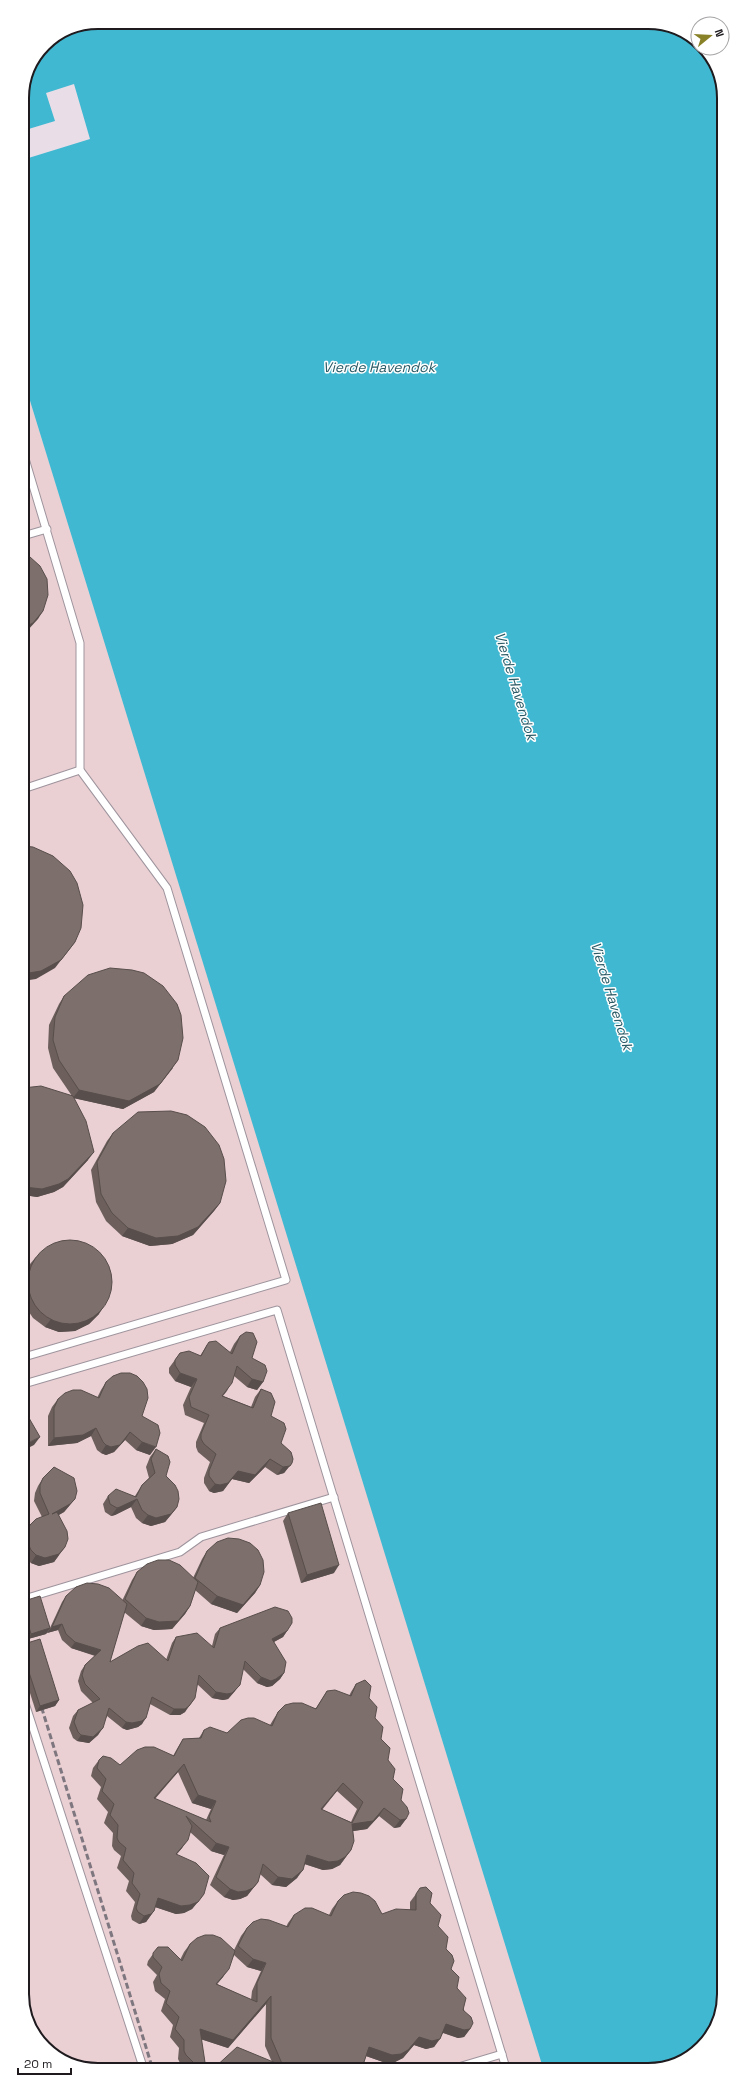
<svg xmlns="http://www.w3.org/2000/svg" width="746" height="2092" font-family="'Space Grotesk',sans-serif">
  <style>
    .industrial { fill: #ead0d3 }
    .water { fill: #41b8d1 }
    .pier { fill: #e9dde8 }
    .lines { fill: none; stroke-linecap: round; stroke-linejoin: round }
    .lane-casing { stroke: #9e949d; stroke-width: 9 }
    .lane { stroke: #fff; stroke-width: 7 }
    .rail { stroke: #7f777f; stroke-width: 3; stroke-dasharray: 6 3; stroke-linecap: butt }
    .wall { fill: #6c5f5c; fill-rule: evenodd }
    .shaded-wall { fill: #584e4b }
    .building { fill: #7d6f6b; stroke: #584e4b; fill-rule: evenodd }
    .labels { text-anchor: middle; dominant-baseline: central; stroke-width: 3; stroke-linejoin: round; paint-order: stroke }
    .water-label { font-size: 14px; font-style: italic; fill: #2a5b66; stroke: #fff }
    .rim { fill: none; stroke: #1e1a1e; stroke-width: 2 }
  </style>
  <rect width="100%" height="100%" fill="#e9dde8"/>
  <path class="industrial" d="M23,378L301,1279L543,2068L93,2070L48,2051L25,2014Z"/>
  <path class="water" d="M98,22H653L698,41V48H703L721,78L724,1994L708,2040L668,2067L543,2068L23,378L22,93L44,44L69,28Z"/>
  <path class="pier" d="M74,84L90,139L22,160V131L55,121L46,93Z"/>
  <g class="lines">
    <defs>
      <g id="lane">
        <path d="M23,452L80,643V770L167,888L286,1280L24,1357"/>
        <path d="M23,536L47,529"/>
        <path d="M23,789L80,770"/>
        <path d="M24,1384L277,1310L506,2068"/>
        <path d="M24,1599L180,1552L201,1537L334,1497"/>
        <path d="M24,1700L144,2070"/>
        <path d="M455,2068L502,2054"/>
      </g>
    </defs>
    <use href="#lane" class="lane-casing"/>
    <use href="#lane" class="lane"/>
    <path class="rail" d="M39,1699L153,2070"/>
  </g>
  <g class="wall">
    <path d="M64,996L173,1068L154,1092L123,1109L74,1098L88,1160L63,1187L54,1192L37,1197L24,1195L23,1088L72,1096L53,1068L48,1048L49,1025L59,1004Z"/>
    <path d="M113,1133L220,1203L214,1211L193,1235L172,1244L150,1246L122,1236L106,1221L96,1202L91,1170L107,1141Z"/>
    <path d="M36,1257L99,1314L89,1324L75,1331L59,1332L45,1327L33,1318L25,1306L24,1298V1278L30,1264Z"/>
    <path d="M240,1336L252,1358L263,1382L257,1390L247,1387L234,1376L227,1391L223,1396L251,1407L255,1397L261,1389L281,1443L292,1463L284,1473L277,1475L265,1467L249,1483L232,1479L223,1491L214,1493L209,1491L204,1483V1478L210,1462L198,1452L196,1447V1442L204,1423L185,1415L183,1405L191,1387L175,1381L169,1373V1368L180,1353L200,1356L207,1345L230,1352L234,1344Z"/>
    <path d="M106,1382L142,1416L150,1455L136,1450L125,1440L114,1452L106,1455L101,1453L97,1450L91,1436L77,1443L48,1446V1416L52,1407L58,1399L97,1398L101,1390Z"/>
    <path d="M156,1449L177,1507L171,1515L165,1522L151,1526L142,1523L136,1518L131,1507L115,1515L111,1516L105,1512L103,1504L108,1496H135L142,1485L149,1478L146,1467L150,1457Z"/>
    <path d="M43,1478L75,1499L64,1512L59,1515V1555L54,1562L39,1566L31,1563L25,1558L24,1556V1534L30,1525L42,1517L34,1501L35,1493L38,1486Z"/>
    <path d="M288,1513L334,1573L301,1583L283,1521Z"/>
    <path d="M207,1551L260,1585L255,1593L237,1613L211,1604L195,1590L190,1606L185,1614L172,1629L154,1630L141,1626L124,1612L110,1662L166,1660L172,1643L176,1637L212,1646L215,1634L220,1628L287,1631L283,1637L274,1642L284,1673L280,1679L272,1686L267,1687L257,1683L243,1669L235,1691L228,1699L223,1700L212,1698L197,1684L185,1712L180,1715H170L150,1704L142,1724L138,1727L127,1730L122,1728L107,1716L98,1735L89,1743L77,1741L73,1738L69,1728L73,1716L78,1710L93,1703L81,1691L78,1681L81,1671L85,1665L95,1656L71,1648L62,1640L58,1630L47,1633L49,1630L46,1634L28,1639L24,1628V1601L50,1628L62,1602L66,1596L122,1601L132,1580L137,1572L193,1578L202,1559Z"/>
    <path d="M24,1644L59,1700L55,1706L36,1712L24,1674Z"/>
    <path d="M356,1684L369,1698L393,1779L401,1800L406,1819L400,1827L394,1828L379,1816L367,1829L353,1831L351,1850L340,1865L332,1869L323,1870L304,1864L297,1878L286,1887L272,1885L260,1874L258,1882L247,1896L240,1899L233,1900L224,1897L210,1885L224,1855L211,1851L190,1832L182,1848L176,1855L198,1902L192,1909L184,1913L176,1914L155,1907L154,1911L146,1922L139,1924L132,1920L131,1916L135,1902L126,1891L129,1881L117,1868L121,1856L114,1850L112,1846L113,1833L104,1823L108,1812L97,1799L101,1787L91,1776L93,1768L99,1760L120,1765L173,1756L178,1747L183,1739L199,1738L204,1730L227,1733L270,1725L273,1720L278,1712L316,1708L327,1691L349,1696L351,1692ZM178,1772L192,1803L211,1809L206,1820L155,1799ZM337,1791L357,1809L351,1822L322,1810Z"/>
    <path d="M416,1894L430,1903L438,1926L470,2029L464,2037L458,2038L443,2033L434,2047L426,2049L414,2045L403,2058L395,2062L386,2063L366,2056L364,2062L213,2069L272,2062L265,2046L266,2004L228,2048L201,2039L206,2069H187L180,2063L178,2059L179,2048L170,2037L173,2025L161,2011L165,1999L155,1991L153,1982L157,1975L147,1965L148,1961L158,1947L180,1960L184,1952L190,1944L234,1950L241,1936L247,1928L286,1927L288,1923L294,1915H329L332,1909L338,1901L382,1914L410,1910V1902ZM234,1955L247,1967L261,1971L252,1991L251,2000L217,1984L223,1977Z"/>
  </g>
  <g class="shaded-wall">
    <path d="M43,611L38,619L27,631L23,633V628Z"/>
    <path d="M75,942L55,968L36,979L23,981V974Z"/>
    <path d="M178,1060L154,1092L123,1109L73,1098L79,1090Z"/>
    <path d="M94,1152L88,1160L63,1187L54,1192L37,1197L24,1195V1187Z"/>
    <path d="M220,1203L214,1211L193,1235L172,1244L150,1246L122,1236L128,1228Z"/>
    <path d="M104,1306L99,1314L89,1324L75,1331L59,1332L45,1327L51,1319Z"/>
    <path d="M180,1373L197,1379L191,1387L175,1381Z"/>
    <path d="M252,1379L263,1382L257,1390L247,1387Z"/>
    <path d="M96,1428L91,1436L77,1443L48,1446L54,1438Z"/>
    <path d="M130,1432L125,1440L114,1452L106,1455L101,1453L106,1445Z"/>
    <path d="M40,1437L34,1445L24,1450V1445Z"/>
    <path d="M142,1442L156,1447L150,1455L136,1450Z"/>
    <path d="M270,1459L265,1467L249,1483L232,1479L223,1491L214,1493L209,1491L215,1484L238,1471Z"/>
    <path d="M292,1463L284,1473L277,1475L283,1467Z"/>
    <path d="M75,1499L64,1512L47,1521L52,1514Z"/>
    <path d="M137,1499L131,1507L115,1515L111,1516L117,1508Z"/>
    <path d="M177,1507L165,1522L151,1526L142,1523L148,1515Z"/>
    <path d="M65,1547L54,1562L39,1566L31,1563L36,1555Z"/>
    <path d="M339,1565L334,1573L301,1583L307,1575Z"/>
    <path d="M260,1585L255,1593L237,1613L211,1604L217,1596Z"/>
    <path d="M190,1606L185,1614L172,1629L154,1630L141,1626L146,1618Z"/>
    <path d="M62,1624L58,1630L47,1633L52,1627Z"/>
    <path d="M50,1628L46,1634L28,1639L31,1634Z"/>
    <path d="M287,1631L283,1637L268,1645L272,1639Z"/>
    <path d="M75,1642L101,1650L97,1656L71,1648Z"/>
    <path d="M284,1673L280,1679L272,1686L267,1687L257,1683L261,1677Z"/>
    <path d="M240,1685L235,1691L228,1699L223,1700L212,1698L216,1692Z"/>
    <path d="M195,1698L185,1712L180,1715H170L174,1709Z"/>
    <path d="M59,1700L55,1706L36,1712L40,1706Z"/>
    <path d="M146,1718L142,1724L138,1727L127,1730L122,1728L126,1722Z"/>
    <path d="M103,1728L98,1735L89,1743L77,1741L81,1735Z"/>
    <path d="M184,1764L178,1772L148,1806L154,1798Z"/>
    <path d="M343,1783L337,1791L315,1817L321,1809Z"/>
    <path d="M198,1795L216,1801L211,1809L192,1803Z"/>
    <path d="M384,1808L379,1816L367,1829L347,1832L352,1824Z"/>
    <path d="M406,1819L400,1827L394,1828L400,1820Z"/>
    <path d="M188,1840L182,1848L170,1862L176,1854Z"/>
    <path d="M216,1843L229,1847L224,1855L211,1851Z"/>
    <path d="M351,1850L340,1865L332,1869L323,1870L302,1863L307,1855Z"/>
    <path d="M303,1870L297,1878L286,1887L272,1885L278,1877Z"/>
    <path d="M258,1882L247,1896L240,1899L233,1900L224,1897L230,1889Z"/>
    <path d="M204,1894L192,1909L184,1913L176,1914L152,1906L158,1898Z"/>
    <path d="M154,1911L146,1922L139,1924L144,1916Z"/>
    <path d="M253,1959L266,1963L261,1971L247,1967Z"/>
    <path d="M229,1969L223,1977L210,1992L216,1984Z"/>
    <path d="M271,1996L266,2004L228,2048L194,2037L200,2029Z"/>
    <path d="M446,2024L470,2029L464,2037L458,2038L441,2032Z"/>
    <path d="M419,2037L440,2039L434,2047L426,2049L414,2045L403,2058L395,2062L386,2063L363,2055L369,2047Z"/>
    <path d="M333,2066L341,2069H331Z"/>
  </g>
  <g class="building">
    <path d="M23,554L30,557L40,566L47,579L48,595L43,611L33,623L23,628Z"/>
    <path d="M23,846L33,847L53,856L70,871L77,883L83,905L81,928L75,942L61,960L41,971L23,974Z"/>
    <path d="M110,968L132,970L144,973L163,986L177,1004L181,1015L183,1038L178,1060L160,1084L129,1101L79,1090L59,1060L53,1040L55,1017L64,996L88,975Z"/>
    <path d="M41,1086L73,1096L86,1121L94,1152L68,1179L59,1184L42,1189L24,1187L23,1088Z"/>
    <path d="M171,1111L187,1115L205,1127L219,1145L224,1159L226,1181L220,1203L198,1227L178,1236L156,1238L128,1228L112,1213L101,1194L97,1162L113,1133L138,1112Z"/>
    <circle cx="70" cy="1282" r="42"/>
    <path d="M246,1332L253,1333L257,1342L252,1358L265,1365L267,1371L263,1382L252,1379L237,1366L232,1383L222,1396L253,1408L261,1389L271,1393L275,1402L271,1416L284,1423L286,1429L281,1443L291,1452L293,1459L292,1463L290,1466L283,1467L270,1459L255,1475L238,1471L228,1483L220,1485L215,1484L209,1476V1471L216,1454L204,1444L201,1439V1434L209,1415L191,1407L189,1397L197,1379L180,1373L175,1365V1360L180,1353L189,1351L201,1356L207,1345L209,1342L216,1341L232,1354L240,1336Z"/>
    <path d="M121,1373H130L137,1376L143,1382L147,1389L148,1398L142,1416L158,1425L160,1433L156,1447L142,1442L130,1432L120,1445L111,1447L106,1445L103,1442L96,1428L83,1435L54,1438V1408L58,1399L65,1393L73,1390H81L99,1398L106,1382L113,1376Z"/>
    <path d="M24,1413L29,1418L40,1437L24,1445Z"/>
    <path d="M156,1449L168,1456L170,1462L166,1476L175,1485L178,1491L179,1499L177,1507L171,1514L156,1518L148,1515L142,1510L137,1499L120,1507L117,1508L110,1504L108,1496L116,1489L136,1497L142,1485L155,1473L151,1459Z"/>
    <path d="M54,1467L74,1478L77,1491L75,1499L70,1504L52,1514L57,1512L67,1531L68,1539L65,1547L59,1554L45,1558L36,1555L31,1550L27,1541V1532L30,1525L36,1519L49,1514L40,1493V1485L43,1478Z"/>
    <path d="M321,1503L339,1565L307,1575L288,1513Z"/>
    <path d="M228,1538L239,1539L250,1543L258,1550L263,1560L264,1572L260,1585L243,1605L217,1596L195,1578L207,1551L217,1542Z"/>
    <path d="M158,1560H169L180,1565L198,1582L190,1606L178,1621L159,1622L146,1618L125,1599L137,1572L147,1564Z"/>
    <path d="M87,1583L98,1584L109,1588L127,1604L110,1662L138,1646L148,1643L168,1661L176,1637L197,1633L214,1648L220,1628L275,1607L288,1611L292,1618V1623L287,1631L272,1639L286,1662L284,1673L276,1679L271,1681L261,1677L245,1661L240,1685L232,1693L227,1694L216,1692L199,1675L195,1698L189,1706L185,1709H174L152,1697L146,1718L142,1721L132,1723L126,1722L109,1708L103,1728L93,1737L81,1735L78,1732L74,1722L78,1710L100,1699L85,1684L82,1675L85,1665L101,1650L75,1642L66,1634L62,1624L52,1627L66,1596L76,1587Z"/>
    <path d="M40,1596L50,1628L31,1634L24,1610V1601Z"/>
    <path d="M40,1639L59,1700L40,1706L24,1657V1644Z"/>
    <path d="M365,1680L371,1686L369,1698L377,1707L375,1718L383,1727L381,1739L390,1748L388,1760L395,1769L393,1779L403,1789L401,1800L407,1807L409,1813L406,1819L400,1820L384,1808L373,1821L352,1824L354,1841L351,1850L345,1857L338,1861L329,1862L307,1855L303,1870L292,1879L278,1877L263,1864L258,1882L253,1888L246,1891L238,1892L230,1889L216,1877L229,1847L216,1843L186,1816L192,1826L188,1840L176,1854L196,1863L209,1876L204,1894L198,1902L190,1905L181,1906L158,1898L154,1911L151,1914L144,1916L138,1912L136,1908L140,1894L132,1883L134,1873L123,1860L126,1848L119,1842L117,1838L118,1825L110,1815L114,1804L102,1791L106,1779L97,1768L99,1760L103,1756L111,1758L120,1765L137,1750L145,1747H154L174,1756L183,1739L201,1738L204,1730L210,1727L227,1733L241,1720L248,1718H254L272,1726L278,1712L285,1705L293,1703H302L316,1709L327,1691L335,1690L351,1696L356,1684ZM184,1764L198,1795L216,1801L209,1817L211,1822L154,1798ZM343,1783L363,1802L352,1823L321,1809Z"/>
    <path d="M426,1887L432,1893L430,1903L441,1915L438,1926L448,1937L446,1949L452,1955L454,1961L451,1969L459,1977L457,1988L466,1998L463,2010L471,2017L473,2023L470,2029L464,2030L446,2024L440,2039L432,2041L419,2037L408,2050L401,2054L392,2055L369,2047L364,2062L360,2067L355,2069H341L333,2066L331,2069H213L237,2047L283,2066L271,2038V1996L233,2040L200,2029L206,2069H192L194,2063L186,2055L184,2051V2040L175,2029L179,2017L166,2003L170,1991L161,1983L159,1974L162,1967L153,1957V1953L158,1947H168L182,1961L190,1944L197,1938L205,1935H213L221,1938L235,1951L229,1969L216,1984L257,2002V1983L266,1963L253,1959L238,1946L247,1928L253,1922L261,1919L269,1920L288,1927L294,1915L305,1908H312L331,1916L338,1901L344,1895L353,1892L361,1893L369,1896L375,1901L382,1914L396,1909L416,1910V1894L420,1888Z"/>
  </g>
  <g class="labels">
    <g class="water-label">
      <text x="379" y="367">Vierde Havendok</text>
      <text transform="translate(516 686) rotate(73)">Vierde Havendok</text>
      <text transform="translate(612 996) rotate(73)">Vierde Havendok</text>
    </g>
  </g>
  <path d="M0 0H746V2092H0ZM98 29H648A69 69 0 0 1 717 98V1994A69 69 0 0 1 648 2063H98A69 69 0 0 1 29 1994V98A69 69 0 0 1 98 29Z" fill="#fff" fill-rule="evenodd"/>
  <path class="rim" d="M98 29H648A69 69 0 0 1 717 98V1994A69 69 0 0 1 648 2063H98A69 69 0 0 1 29 1994V98A69 69 0 0 1 98 29Z"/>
  <g transform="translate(710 36) rotate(72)"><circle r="19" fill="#ffffff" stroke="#a5a3a5"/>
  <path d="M0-3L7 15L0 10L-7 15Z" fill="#898128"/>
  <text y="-6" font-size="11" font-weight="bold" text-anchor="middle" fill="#1e1a1e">N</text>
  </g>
  <path d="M18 2068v6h53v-6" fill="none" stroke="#1e1a1e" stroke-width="2"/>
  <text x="24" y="2068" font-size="12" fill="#1e1a1e" stroke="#ffffff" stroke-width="3" paint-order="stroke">20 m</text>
</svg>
